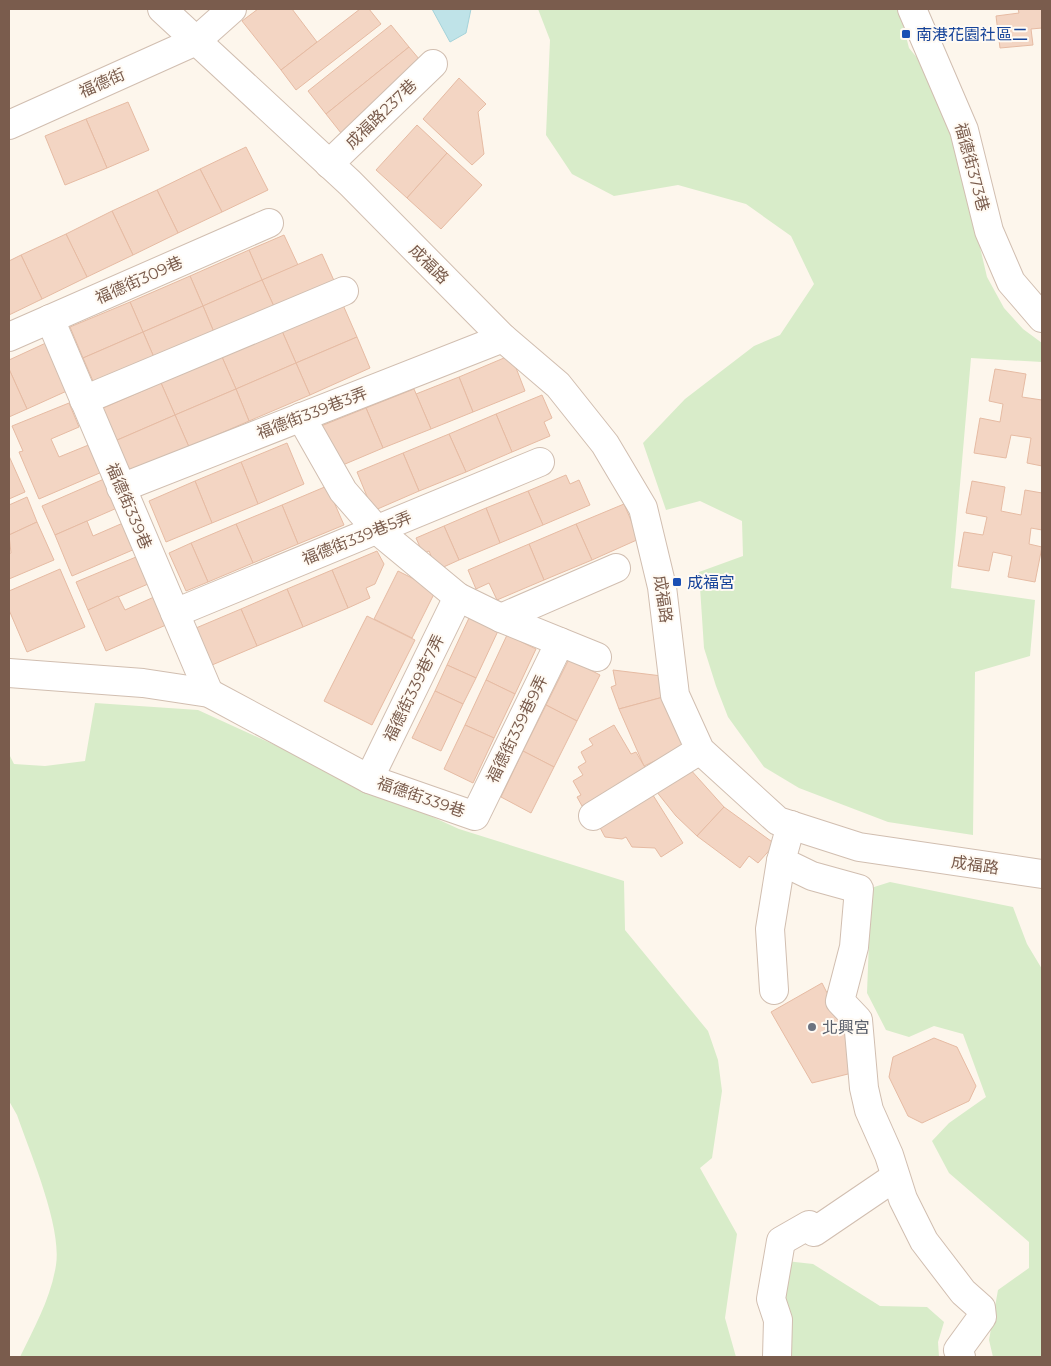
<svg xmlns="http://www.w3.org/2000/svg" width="1051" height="1366" font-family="Montserrat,'Noto Sans TC',sans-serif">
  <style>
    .green { fill: #d8ecc9 }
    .water { fill: #bfe3e8; stroke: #a5d3da }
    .building { fill: #f3d5c3; stroke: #e6bba3 }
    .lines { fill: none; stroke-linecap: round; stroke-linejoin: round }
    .minor-casing { stroke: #d1beb0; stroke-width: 30 }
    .minor { stroke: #fff; stroke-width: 28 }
    .transit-dot { fill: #1a4fb4; stroke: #fffaf3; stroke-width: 2 }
    .worship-dot { fill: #6b7280; stroke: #fffaf3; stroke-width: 2 }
    .labels { text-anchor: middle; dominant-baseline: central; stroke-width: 4; stroke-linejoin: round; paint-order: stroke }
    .transit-label { font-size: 16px; fill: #164399; stroke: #fffaf3; text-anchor: start }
    .street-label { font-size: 16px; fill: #7a5c4d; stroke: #fffaf3 }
    .worship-label { font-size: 16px; fill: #5b616d; stroke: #fffaf3; text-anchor: start }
  </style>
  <rect width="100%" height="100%" fill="#fdf6ec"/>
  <g class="green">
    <path d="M538,9H899L909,48L928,71L956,145L987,277L1004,308L1023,329L1042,343V362L971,358L951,588L1035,600L1030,656L975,672L973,835L888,822L799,788L764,767L728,717L716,686L704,648L699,572L743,556L742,521L700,501L666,510L643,443L685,399L754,346L780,335L814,284L791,236L746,204L678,185L614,196L572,174L546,135L550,40Z"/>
    <path d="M95,703L198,710L459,829L624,881L625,930L708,1031L718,1060L722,1091L712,1158L700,1168L737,1234L725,1318L736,1357H20C34,1328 51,1298 56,1265C62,1226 30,1153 17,1115L9,1101V754L14,764L45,766L85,761Z"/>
    <path d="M890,882L1013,907L1027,944L1042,969V1357H993L989,1340L998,1290L1029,1268V1242L949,1173L932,1141L949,1123L986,1097L963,1034L934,1026L909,1037L886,1030L867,993L871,888Z"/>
    <path d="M777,1260L813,1264L880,1306L927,1307L944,1322L938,1342L939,1357H787Z"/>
  </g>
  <path class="water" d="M432,9H471L466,33L450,42Z"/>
  <g class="building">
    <path d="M258,9H292L317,42L281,70L242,21Z"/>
    <path d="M360,9H369L381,24L296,90L281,70Z"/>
    <path d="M1018,9H1042V28L1031,29L1033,45L1000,48L996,16L1019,13Z"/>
    <path d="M391,25L409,47L326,114L308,91Z"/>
    <path d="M409,47L425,66L341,133L326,114Z"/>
    <path d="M459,78L486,104L478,112L484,154L472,165L423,119Z"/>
    <path d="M128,102L149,150L107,168L86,119Z"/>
    <path d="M86,119L107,168L65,185L45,136Z"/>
    <path d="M417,125L447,153L407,198L376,170Z"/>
    <path d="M246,147L268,190L222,212L200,169Z"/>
    <path d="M447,153L482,185L441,229L407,198Z"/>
    <path d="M200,169L222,212L178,233L157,190Z"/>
    <path d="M157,190L178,233L133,255L112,211Z"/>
    <path d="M112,211L133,255L87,277L66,234Z"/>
    <path d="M66,234L87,277L42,299L21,255Z"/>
    <path d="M284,235L298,265L262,280L249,250Z"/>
    <path d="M249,250L262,280L203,306L190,276Z"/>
    <path d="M322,254L336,285L276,311L262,280Z"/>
    <path d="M21,255L42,299L9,315V261Z"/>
    <path d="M190,276L203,306L143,332L130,302Z"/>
    <path d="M262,280L276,311L216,337L203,306Z"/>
    <path d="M130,302L143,332L83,358L70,327Z"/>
    <path d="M343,305L357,337L296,363L282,331Z"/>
    <path d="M203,306L216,337L156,362L143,332Z"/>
    <path d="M282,331L296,363L236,389L222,357Z"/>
    <path d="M143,332L156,362L96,388L83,358Z"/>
    <path d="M357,337L370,368L310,395L296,363Z"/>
    <path d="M48,342L69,390L27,409L9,369V360Z"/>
    <path d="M511,355L525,391L473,412L459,377Z"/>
    <path d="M222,357L236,389L175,415L161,383Z"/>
    <path d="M296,363L310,395L249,421L236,389Z"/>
    <path d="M9,369L27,409L9,417Z"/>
    <path d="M995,369L1026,374L1022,397L1042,400V466L1027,463L1031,438L1011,435L1006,458L974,453L980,418L1000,422L1003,404L989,401Z"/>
    <path d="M459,377L473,412L431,429L416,394Z"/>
    <path d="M161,383L175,415L115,441L101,409Z"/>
    <path d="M236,389L249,421L189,447L175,415Z"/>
    <path d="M414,389L431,429L383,448L366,408Z"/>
    <path d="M542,395L552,418L544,422L550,436L512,452L496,414Z"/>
    <path d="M69,403L79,427L51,439L59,457L91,444L102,472L39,499L19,452L23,451L12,426Z"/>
    <path d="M366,408L383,448L338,467L321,426Z"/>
    <path d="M496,414L512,452L466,472L449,434Z"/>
    <path d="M175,415L189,447L128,473L115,441Z"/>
    <path d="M449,434L466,472L419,491L403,453Z"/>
    <path d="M287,443L304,484L258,504L241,462Z"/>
    <path d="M403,453L419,491L373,511L357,472Z"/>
    <path d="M9,456L25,492L9,499Z"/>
    <path d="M241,462L258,504L212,523L195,481Z"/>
    <path d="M566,475L570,484L579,480L590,505L543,525L528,491Z"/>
    <path d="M104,479L117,508L55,535L42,506Z"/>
    <path d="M195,481L212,523L166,542L149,501Z"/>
    <path d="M972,481L1005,487L1001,511L1021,515L1025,490L1042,493V530L1031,528L1029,544L1042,547L1035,582L1008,577L1012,556L993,552L989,571L958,566L964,532L983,535L987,517L966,513Z"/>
    <path d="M327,486L344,525L298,544L282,505Z"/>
    <path d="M528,491L543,525L500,543L486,508Z"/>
    <path d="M27,497L37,522L9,535V505Z"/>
    <path d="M624,504L639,539L592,560L576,524Z"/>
    <path d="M282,505L298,544L253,563L236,524Z"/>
    <path d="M486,508L500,543L459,560L444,526Z"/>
    <path d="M87,521L93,536L123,523L135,549L72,576L55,535Z"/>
    <path d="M37,522L54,560L9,579V554L11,553L9,535Z"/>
    <path d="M236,524L253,563L208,582L191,543Z"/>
    <path d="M576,524L592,560L544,580L529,544Z"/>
    <path d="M444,526L459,560L437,570L429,551L423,554L416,538Z"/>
    <path d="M191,543L208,582L186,591L169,553Z"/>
    <path d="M529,544L544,580L497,600L489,583L476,589L468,570Z"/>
    <path d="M377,551L384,564L375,584L366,588L370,598L348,608L332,570Z"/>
    <path d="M136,557L148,584L88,610L76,582Z"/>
    <path d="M60,569L85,627L27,652L9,610V591Z"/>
    <path d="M332,570L348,608L303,627L287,589Z"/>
    <path d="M398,571L436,590L412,638L374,619Z"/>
    <path d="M287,589L303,627L257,646L241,609Z"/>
    <path d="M118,596L125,610L154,597L166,625L106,651L88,610Z"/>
    <path d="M241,609L257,646L212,665L196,628Z"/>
    <path d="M367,616L415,640L372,725L324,701Z"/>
    <path d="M469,618L498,631L476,678L447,665Z"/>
    <path d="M507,635L536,649L515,694L486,680Z"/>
    <path d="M569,659L600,675L577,721L546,705Z"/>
    <path d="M447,665L476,678L463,704L435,691Z"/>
    <path d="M613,670L662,676L667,696L619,709L611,687L616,685Z"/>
    <path d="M486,680L515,694L494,738L465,725Z"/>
    <path d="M435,691L463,704L441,751L412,738Z"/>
    <path d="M667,696L684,747L644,766L619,709Z"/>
    <path d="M546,705L577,721L554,767L523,751Z"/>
    <path d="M465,725L494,738L473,783L444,769Z"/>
    <path d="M614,725L631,754L636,752L647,771L582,806L577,797L581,795L573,781L583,775L578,767L586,762L581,752L593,745L589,739Z"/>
    <path d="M523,751L554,767L531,813L501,797Z"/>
    <path d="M689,768L724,807L697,836L676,816L656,791Z"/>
    <path d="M651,792L683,843L661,857L655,848L632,847L626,837L622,839L605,837L598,824Z"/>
    <path d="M724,807L775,844L758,863L749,856L740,868L697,836Z"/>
    <path d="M822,983L852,1042L856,1072L812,1083L771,1012Z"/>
    <path d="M934,1038L957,1047L976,1086L969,1101L922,1123L908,1116L889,1077L893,1057Z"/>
  </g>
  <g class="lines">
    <defs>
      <g id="minor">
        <path d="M162,9L350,183L503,338L558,385L605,444L643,508L662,587L675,695L700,750L778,821L859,847L1042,874"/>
        <path d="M912,9L964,130L989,231L1011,282L1042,318"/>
        <path d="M9,125L196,41L232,9"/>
        <path d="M329,164L433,64"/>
        <path d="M50,319L209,693"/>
        <path d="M9,337L269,223"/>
        <path d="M84,400L344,291"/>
        <path d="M301,417L343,491L377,530L458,597L501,618L597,657"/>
        <path d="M121,488L503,338"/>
        <path d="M175,613L540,462"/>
        <path d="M501,618L616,568"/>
        <path d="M9,673L143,683L209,693L369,779L475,816L560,642"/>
        <path d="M369,779L458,597"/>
        <path d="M593,816L700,750"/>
        <path d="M791,825L781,861L812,876L859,889L854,947L840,1001L858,1020L864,1088L869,1110L889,1155L903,1199L924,1241L963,1292L981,1308L982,1317L958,1350L961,1357"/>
        <path d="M774,990L770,929L781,861"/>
        <path d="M777,1357L778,1320L771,1299L781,1241L809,1225L814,1232L895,1177"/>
      </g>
    </defs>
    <use href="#minor" class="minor-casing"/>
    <use href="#minor" class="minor"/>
  </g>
  <g class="transit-dot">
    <rect x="901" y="29" width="10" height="10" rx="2.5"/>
    <rect x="672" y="577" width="10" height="10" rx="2.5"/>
  </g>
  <circle class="worship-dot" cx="812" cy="1027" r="5"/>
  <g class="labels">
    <g class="transit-label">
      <text x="916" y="34">南港花園社區二</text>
      <text x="687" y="582">成福宮</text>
    </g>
    <g class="street-label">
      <text transform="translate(102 83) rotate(-24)">福德街</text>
      <text transform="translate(381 114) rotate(-44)">成福路237巷</text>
      <text transform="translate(972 167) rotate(75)">福德街373巷</text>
      <text transform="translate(429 264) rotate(45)">成福路</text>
      <text transform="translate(139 280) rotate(-24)">福德街309巷</text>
      <text transform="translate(312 413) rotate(-21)">福德街339巷3弄</text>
      <text transform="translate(129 506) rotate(67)">福德街339巷</text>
      <text transform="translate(357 538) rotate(-22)">福德街339巷5弄</text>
      <text transform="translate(663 599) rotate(82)">成福路</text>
      <text transform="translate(414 688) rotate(-64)">福德街339巷7弄</text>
      <text transform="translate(517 729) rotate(-64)">福德街339巷9弄</text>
      <text transform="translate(421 797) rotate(19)">福德街339巷</text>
      <text transform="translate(975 865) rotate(8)">成福路</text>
    </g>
    <g class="worship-label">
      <text x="822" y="1027">北興宮</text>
    </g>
  </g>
  <rect width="1051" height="1366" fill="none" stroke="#7a5c4d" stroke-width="20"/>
</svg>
